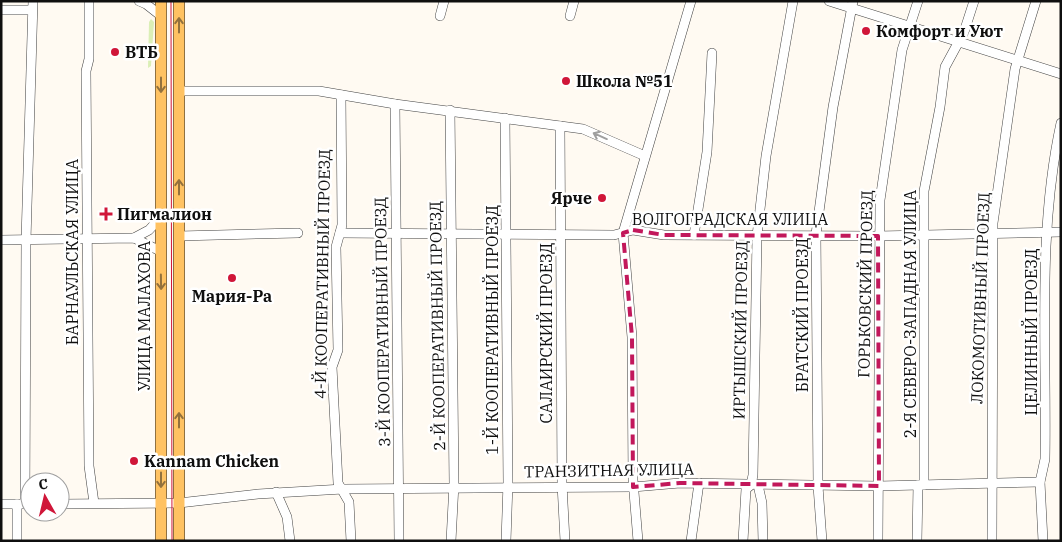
<svg xmlns="http://www.w3.org/2000/svg" width="1062" height="542" font-family="'IBM Plex Serif',serif">
  <style>
    .green { fill: #dbefb6 }
    .lines { fill: none; stroke-linecap: round; stroke-linejoin: round }
    .minor-casing { stroke: #424242; stroke-width: 10 }
    .major-casing { stroke: #202020; stroke-width: 12 }
    .minor { stroke: #fff; stroke-width: 9 }
    .major { stroke: #ffc262; stroke-width: 11 }
    .tram { stroke: #d01639; stroke-width: 1 }
    .oneway { stroke: #93713d }
    .oneway2 { stroke: #9f9f9f }
    .marked { fill: none; stroke: #c2185b; stroke-width: 4; stroke-dasharray: 10 6; stroke-linejoin: round }
    .poi-dot { fill: #d01639; stroke: #fff; stroke-width: 2 }
    .labels { text-anchor: middle; dominant-baseline: central; stroke-width: 5; stroke-linejoin: round; paint-order: stroke }
    .poi-label { font-size: 16px; font-weight: bold; fill: #0f0f0f; stroke: #fff; text-anchor: start }
    .street-label { font-size: 16px; fill: #0f0f0f; stroke: #fff }
  </style>
  <rect width="100%" height="100%" fill="#fffaf2"/>
  <path class="green" d="M151,19L154,22L151,66L148,68L149,22Z"/>
  <g class="lines">
    <defs>
      <g id="minor">
        <path d="M89,1V59L86,71L89,466L94,503"/>
        <path d="M139,1L146,4L160,15"/>
        <path d="M829,1L1061,74"/>
        <path d="M1,10H32"/>
        <path d="M440,16L444,1"/>
        <path d="M570,16L574,1"/>
        <path d="M179,91H319L395,104L583,129L645,156"/>
        <path d="M341,95L342,225L336,247L338,350L332,367L338,483L349,502L351,541"/>
        <path d="M395,104L399,541"/>
        <path d="M450,110L454,484L451,541"/>
        <path d="M505,118L508,483L506,541"/>
        <path d="M560,126L562,484L565,541"/>
        <path d="M340,233L614,235L633,230L664,235L878,236L1061,232"/>
        <path d="M694,235L707,152L712,53"/>
        <path d="M179,236L298,233"/>
        <path d="M134,238L149,230L159,219"/>
        <path d="M1,240L134,238L160,251"/>
        <path d="M758,485L762,503L763,541"/>
        <path d="M924,485V191L940,107L945,67L964,32L974,1"/>
        <path d="M276,492L287,517L290,541"/>
        <path d="M1,504H22"/>
        <path d="M17,504V541"/>
        <path d="M25,504L26,240L33,1"/>
        <path d="M60,504L179,503L258,494L343,489L633,487L680,483L879,486L1040,482"/>
        <path d="M638,541L633,480L632,337L623,233L691,1"/>
        <path d="M691,541L699,483"/>
        <path d="M743,541L746,489L751,485L753,475L757,236L766,156L793,1"/>
        <path d="M822,541L818,486L816,234L833,107L853,1"/>
        <path d="M878,541L880,200L902,50L918,1"/>
        <path d="M917,541L918,485"/>
        <path d="M992,541L993,223L1015,69L1036,1"/>
        <path d="M1043,541L1040,482L1045,459C1047,347 1037,233 1061,123"/>
      </g>
      <g id="major">
        <path d="M161,1V541"/>
        <path d="M179,1V541"/>
      </g>
    </defs>
    <use href="#minor" class="minor-casing"/>
    <use href="#major" class="major-casing"/>
    <use href="#minor" class="minor"/>
    <use href="#major" class="major"/>
    <path class="tram" d="M171,1L172,541"/>
  </g>
  <defs><path id="oneway-shaft" d="M-6 0H5M1.5-3L5.5 0L1.5 3" fill="none" stroke-width="1.6" stroke-linecap="round" stroke-linejoin="round" transform="scale(1.25)"/></defs>
  <g class="oneway">
    <use href="#oneway-shaft" transform="translate(179 25) rotate(-90)"/>
    <use href="#oneway-shaft" transform="translate(161 85) rotate(90)"/>
    <use href="#oneway-shaft" transform="translate(179 187) rotate(-90)"/>
    <use href="#oneway-shaft" transform="translate(161 282) rotate(89)"/>
    <use href="#oneway-shaft" transform="translate(179 420) rotate(-90)"/>
    <use href="#oneway-shaft" transform="translate(161 480) rotate(90)"/>
  </g>
  <use class="oneway2" href="#oneway-shaft" transform="translate(600 136) rotate(-156)"/>
  <path class="marked" d="M633,230L664,235L878,236L879,486L680,483L633,487L632,337L623,233Z"/>
  <g class="poi-dot">
    <circle cx="866" cy="31" r="5"/>
    <circle cx="115" cy="52" r="5"/>
    <circle cx="566" cy="81" r="5"/>
    <circle cx="602" cy="198" r="5"/>
    <path d="M103.5 206.5h5v5h5v5h-5v5h-5v-5h-5v-5h5z"/>
    <circle cx="232" cy="278" r="5"/>
    <circle cx="134" cy="461" r="5"/>
  </g>
  <g class="labels">
    <g class="poi-label">
      <text x="876" y="31">Комфорт и Уют</text>
      <text x="125" y="52">ВТБ</text>
      <text x="576" y="81">Школа №51</text>
      <text x="592" y="198" text-anchor="end">Ярче</text>
      <text x="117" y="214">Пигмалион</text>
      <text x="232" y="296" text-anchor="middle">Мария-Ра</text>
      <text x="144" y="461">Kannam Chicken</text>
    </g>
    <g class="street-label">
      <text x="730" y="219">ВОЛГОГРАДСКАЯ УЛИЦА</text>
      <text transform="translate(72 252) rotate(-90)">БАРНАУЛЬСКАЯ УЛИЦА</text>
      <text transform="translate(322 274) rotate(-89)">4-Й КООПЕРАТИВНЫЙ ПРОЕЗД</text>
      <text transform="translate(865 284) rotate(-89)">ГОРЬКОВСКИЙ ПРОЕЗД</text>
      <text transform="translate(980 298) rotate(-88)">ЛОКОМОТИВНЫЙ ПРОЕЗД</text>
      <text transform="translate(910 314) rotate(-90)">2-Я СЕВЕРО-ЗАПАДНАЯ УЛИЦА</text>
      <text transform="translate(802 315) rotate(-90)">БРАТСКИЙ ПРОЕЗД</text>
      <text transform="translate(144 316) rotate(-90)">УЛИЦА МАЛАХОВА</text>
      <text transform="translate(382 322) rotate(-91)">3-Й КООПЕРАТИВНЫЙ ПРОЕЗД</text>
      <text transform="translate(437 326) rotate(-91)">2-Й КООПЕРАТИВНЫЙ ПРОЕЗД</text>
      <text transform="translate(492 330) rotate(-90)">1-Й КООПЕРАТИВНЫЙ ПРОЕЗД</text>
      <text transform="translate(740 330) rotate(-89)">ИРТЫШСКИЙ ПРОЕЗД</text>
      <text transform="translate(1031 332) rotate(-90)">ЦЕЛИННЫЙ ПРОЕЗД</text>
      <text transform="translate(546 333) rotate(-90)">САЛАИРСКИЙ ПРОЕЗД</text>
      <text transform="translate(609 470) rotate(-1)">ТРАНЗИТНАЯ УЛИЦА</text>
    </g>
  </g>
  <rect width="1062" height="542" fill="none" stroke="#0f0f0f" stroke-width="5"/>
  <g transform="translate(45 497) rotate(352)"><circle r="24" fill="#ffffff" stroke="#9f9f9f"/>
  <path d="M0-4L9 19L0 12L-9 19Z" fill="#d01639"/>
  <text y="-8" font-size="14" font-weight="bold" text-anchor="middle" fill="#0f0f0f">С</text>
  </g>
</svg>
